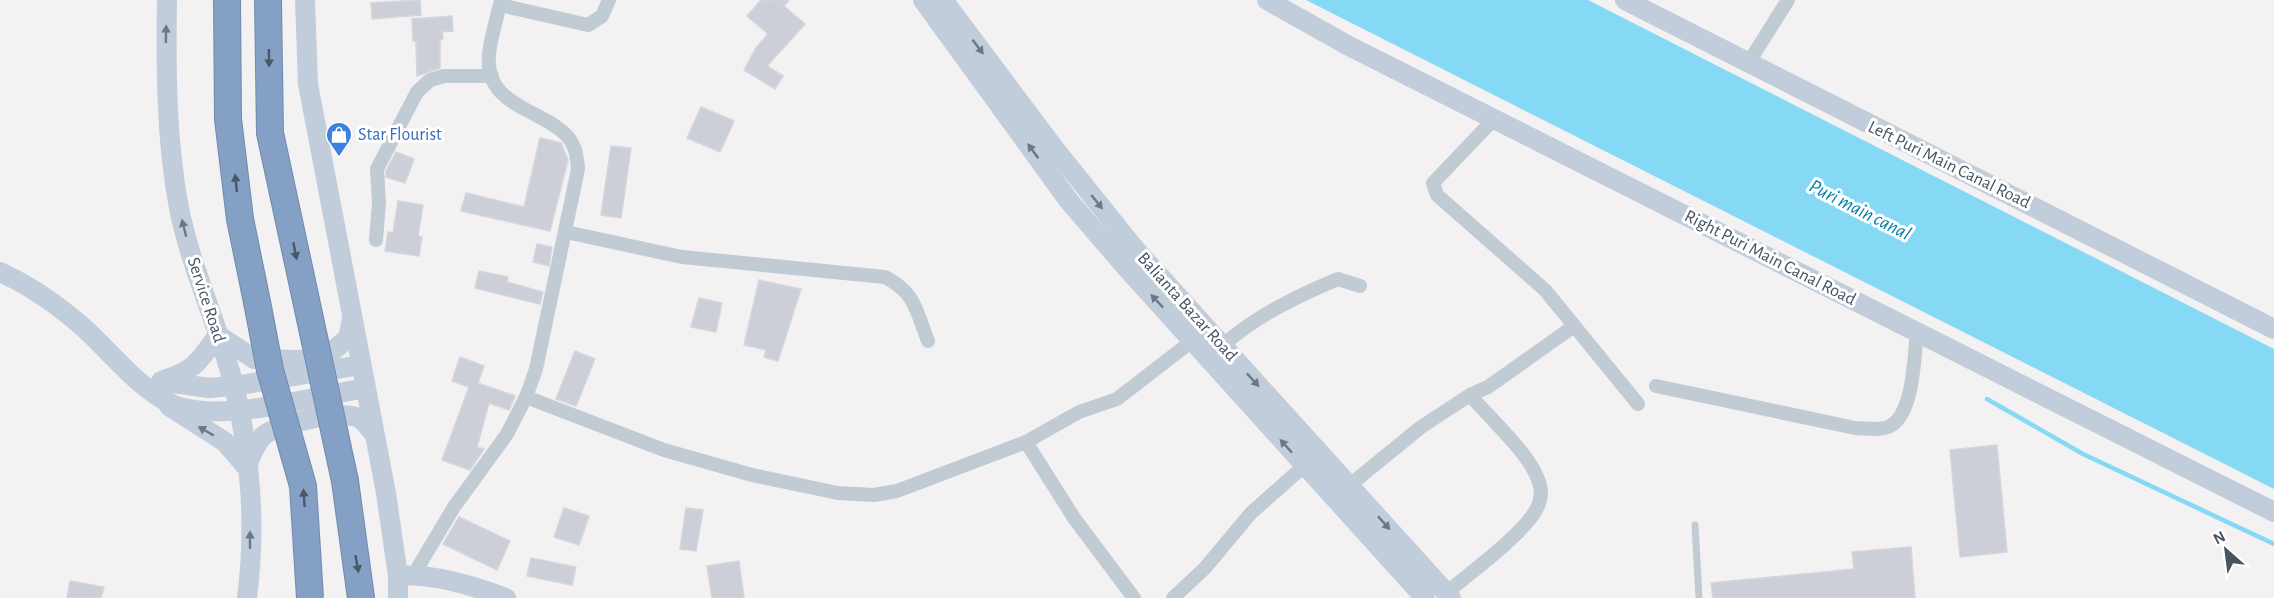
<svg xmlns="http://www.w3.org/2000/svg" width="2274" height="598" font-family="'Alegreya Sans',sans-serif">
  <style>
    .water { fill: #85d9f5 }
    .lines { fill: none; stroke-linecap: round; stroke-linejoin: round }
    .stream { stroke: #85d9f5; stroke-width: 4.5 }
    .building { fill: #cccfd7; stroke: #d4d6dd; stroke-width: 1.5 }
    .highway-casing { stroke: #6f8bb0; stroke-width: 28 }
    .lane { stroke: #c0cbd4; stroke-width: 7 }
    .street { stroke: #c0cbd4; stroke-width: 14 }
    .secondary { stroke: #c2cddb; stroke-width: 20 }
    .highway { stroke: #84a0c4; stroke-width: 26 }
    .highway-bridge-casing { stroke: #6f8bb0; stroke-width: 28; stroke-linecap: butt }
    .highway-bridge { stroke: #84a0c4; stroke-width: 26 }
    .oneway { fill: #6c7886 }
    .oneway2 { fill: #4a5766 }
    .labels { text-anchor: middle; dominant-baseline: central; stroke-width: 6; stroke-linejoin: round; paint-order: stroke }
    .shop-label { font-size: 18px; fill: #366cbe; stroke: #fff; text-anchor: start }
    .street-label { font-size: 18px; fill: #475361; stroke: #fff }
    .water-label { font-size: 20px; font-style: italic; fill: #027fa9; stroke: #fff }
  </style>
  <rect width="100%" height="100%" fill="#f3f1f1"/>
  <path class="water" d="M1306,0H1588L2274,349V489Z"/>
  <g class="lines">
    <path class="stream" d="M1987,399L2083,454L2274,544"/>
  </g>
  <g class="building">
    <path d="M420,0L421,15L372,19L371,3Z"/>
    <path d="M761,0H789L784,6L805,24L767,66L783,76L775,89L744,70L756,48L768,34L747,16Z"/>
    <path d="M452,16L453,31L442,32L443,39L440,40V68L417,76L416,41H413L412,19Z"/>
    <path d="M701,107L734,121L720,152L687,138Z"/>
    <path d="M540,138L561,143L568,160L550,231L461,211L466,193L524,207Z"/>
    <path d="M611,146L631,148L621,218L601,215Z"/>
    <path d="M396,152L414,159L405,183L386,177V171Z"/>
    <path d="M398,201L423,205L418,236L422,237L419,256L385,251L388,232L393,233Z"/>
    <path d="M537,244L552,247L549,266L533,262Z"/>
    <path d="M479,271L508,277L507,282L543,292L540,304L475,288Z"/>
    <path d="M759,280L801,289L778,361L764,357L766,350L744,345Z"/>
    <path d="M699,298L722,303L716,332L691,327Z"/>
    <path d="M575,351L595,359L576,406L556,399Z"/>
    <path d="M460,357L484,366L478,383L515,396L509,410L489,403L477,447L484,449L470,470L442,460L469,387L452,381Z"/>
    <path d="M1997,445L2007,552L1960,557L1950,450Z"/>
    <path d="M564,508L589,516L579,545L554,537Z"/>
    <path d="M686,508L703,510L696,551L680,549Z"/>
    <path d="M459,517L510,541L497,570L443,544Z"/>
    <path d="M1911,547L1915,598H1713L1711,583L1854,569L1852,552Z"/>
    <path d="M531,558L576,567L572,585L527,576Z"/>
    <path d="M739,561L744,598H712L707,566Z"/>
    <path d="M70,581L104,587L101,598H67Z"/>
  </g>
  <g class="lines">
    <defs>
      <g id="highway">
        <path d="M227,0L228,119L240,219L257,302"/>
        <path d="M345,481L361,598"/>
      </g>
    </defs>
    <use href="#highway" class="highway-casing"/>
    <path class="lane" d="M1695,525L1699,598"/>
    <g class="street">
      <path d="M500,5L588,25L602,16L609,0"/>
      <path d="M1749,62L1788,0"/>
      <path d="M1494,119L1433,183L1437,195L1545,290L1638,404"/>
      <path d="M566,232L682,257L885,277C916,293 916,311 928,341"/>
      <path d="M376,240L379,202L377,169L417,92L430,80L444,76H492"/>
      <path d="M1222,346C1256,316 1297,296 1338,279L1360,286"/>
      <path d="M1656,386L1855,428C1866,428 1878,431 1888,427C1914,417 1914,356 1917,332"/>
      <path d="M526,397L664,450L752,475L838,493L874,495L897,491L1026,442L1079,412L1117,399L1192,341"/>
      <path d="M1026,442L1074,518L1134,598"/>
      <path d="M1350,485L1421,427L1470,395L1488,387L1574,326"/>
      <path d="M414,574L454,507L507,434L526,397L536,369L578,169C577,157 576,146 567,136C541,108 484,107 489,54C491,36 497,18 501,0"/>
      <path d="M1446,593C1470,573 1524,534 1537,508C1542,498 1542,487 1537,477C1528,453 1488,416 1470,395"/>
      <path d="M1173,598L1205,568L1251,513L1304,466"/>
    </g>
    <g class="secondary">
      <path d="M167,0C166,69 166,140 179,208C191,269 219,326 234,386C251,454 256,529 247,598"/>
      <path d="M305,0L308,84L386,493L398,576V598"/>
      <path d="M923,0L1069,201L1124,265L1425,598"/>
      <path d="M943,0L1054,148L1135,249L1451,598"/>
      <path d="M1267,0L1349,46L2274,512"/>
      <path d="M1625,0L2274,329"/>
      <path d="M0,272C31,286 58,305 84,328C111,352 147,399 183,408C232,420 314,397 365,388"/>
      <path d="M161,381C195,370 197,364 218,335L254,359L301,360L329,354L348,338L352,319"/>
      <path d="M166,382L209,388L234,386L361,365"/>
      <path d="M169,406L225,442L248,469"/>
      <path d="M248,463C252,453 256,443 264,435C279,424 342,409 359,418C364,421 368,427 372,431"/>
      <path d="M398,576C432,573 474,586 506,598"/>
    </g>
    <use href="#highway" class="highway"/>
    <defs>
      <g id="highway-bridge">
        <path d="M268,0L270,133L345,481"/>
        <path d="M257,302L270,370L303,486L310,598"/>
      </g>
    </defs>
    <use href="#highway-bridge" class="highway-bridge-casing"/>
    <use href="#highway-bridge" class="highway-bridge"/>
  </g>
  <defs><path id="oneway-solid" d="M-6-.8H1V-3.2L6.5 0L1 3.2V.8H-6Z" transform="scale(1.5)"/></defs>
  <g class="oneway">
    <use href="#oneway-solid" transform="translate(166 34) rotate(-89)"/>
    <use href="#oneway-solid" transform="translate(978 47) rotate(53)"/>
    <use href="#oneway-solid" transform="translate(1033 151) rotate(-126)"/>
    <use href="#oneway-solid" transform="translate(1097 202) rotate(51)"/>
    <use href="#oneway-solid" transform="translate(184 228) rotate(-104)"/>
    <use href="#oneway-solid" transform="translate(1157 301) rotate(-133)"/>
    <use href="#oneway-solid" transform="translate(1253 380) rotate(47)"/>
    <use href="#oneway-solid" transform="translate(206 431) rotate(-150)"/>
    <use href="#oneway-solid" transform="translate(1286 446) rotate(-132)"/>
    <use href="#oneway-solid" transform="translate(1384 523) rotate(48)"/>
    <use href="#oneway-solid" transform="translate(250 540) rotate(-90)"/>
  </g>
  <g class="oneway2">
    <use href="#oneway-solid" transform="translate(269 58) rotate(89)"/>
    <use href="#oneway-solid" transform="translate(236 183) rotate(-96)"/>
    <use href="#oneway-solid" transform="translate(295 251) rotate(79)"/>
    <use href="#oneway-solid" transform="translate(304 498) rotate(-94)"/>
    <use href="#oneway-solid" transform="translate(357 564) rotate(80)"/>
  </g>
  <defs>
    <symbol id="shop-pin" viewBox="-11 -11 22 30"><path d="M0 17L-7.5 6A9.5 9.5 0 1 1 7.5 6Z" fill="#3f7fe0" stroke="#fff"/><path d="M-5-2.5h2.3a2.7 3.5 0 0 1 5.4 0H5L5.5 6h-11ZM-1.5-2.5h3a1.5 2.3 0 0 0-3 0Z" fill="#fff"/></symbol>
  </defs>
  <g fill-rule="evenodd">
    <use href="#shop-pin" x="324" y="120" width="30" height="40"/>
  </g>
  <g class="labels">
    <g class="shop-label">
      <text x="358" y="135">Star Flourist</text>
    </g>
    <g class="street-label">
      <text transform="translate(1949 165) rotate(26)">Left Puri Main Canal Road</text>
      <text transform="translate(1770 258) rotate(27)">Right Puri Main Canal Road</text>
      <text transform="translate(206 300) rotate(72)">Service Road</text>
      <text transform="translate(1187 307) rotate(48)">Balianta Bazar Road</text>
    </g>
    <g class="water-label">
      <text transform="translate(1860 210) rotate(27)">Puri main canal</text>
    </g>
  </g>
  <g transform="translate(2226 550) rotate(332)" stroke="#ffffff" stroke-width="4.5" paint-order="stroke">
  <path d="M0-4.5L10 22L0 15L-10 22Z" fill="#475361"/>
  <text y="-9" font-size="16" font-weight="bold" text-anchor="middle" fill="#475361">N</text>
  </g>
</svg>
